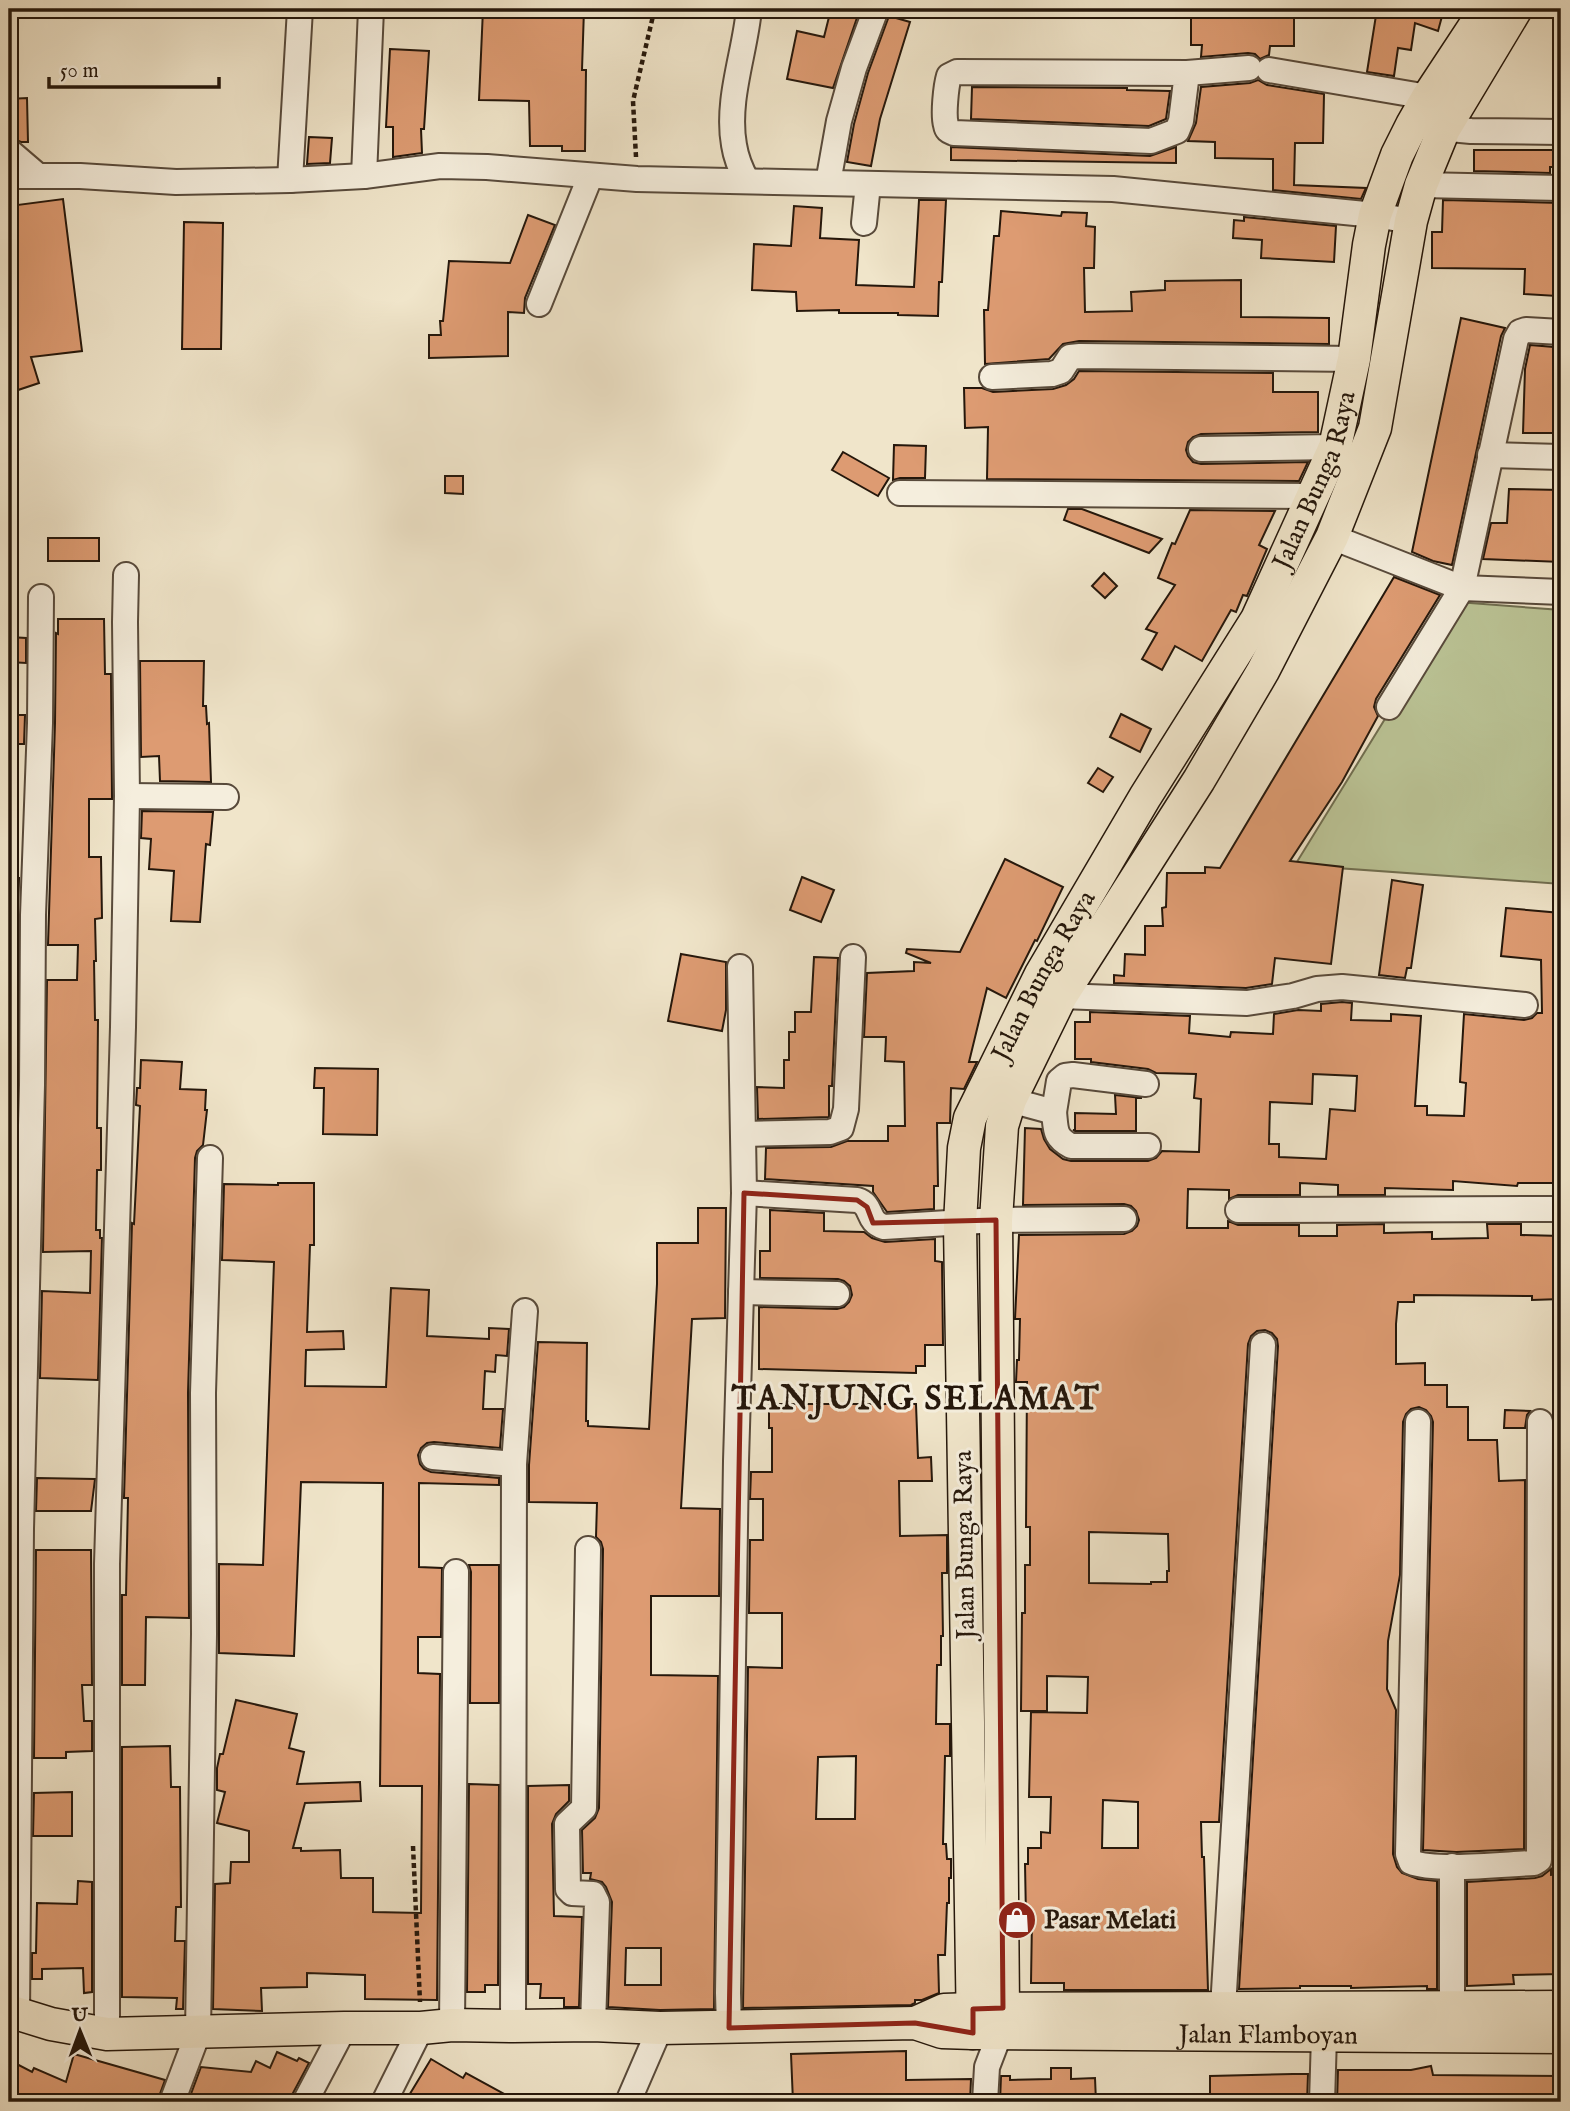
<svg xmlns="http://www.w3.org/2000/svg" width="1570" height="2111" font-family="'IM FELL English',serif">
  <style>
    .green { fill: #bbc496; stroke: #706e50; stroke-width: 2 }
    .building { fill: #dd9b72; stroke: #25170b; stroke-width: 2; fill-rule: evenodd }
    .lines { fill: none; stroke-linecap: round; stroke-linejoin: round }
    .minor-casing { stroke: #584a3b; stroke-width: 28 }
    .major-casing { stroke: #25170b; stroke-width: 35 }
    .path { stroke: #25170b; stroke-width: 4.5; stroke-dasharray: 5 3.5; stroke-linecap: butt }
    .minor { stroke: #f5eedd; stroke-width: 24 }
    .major { stroke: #f0e5ca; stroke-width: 32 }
    .marked { fill: none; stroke: #8f2418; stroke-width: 5; stroke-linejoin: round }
    .labels { text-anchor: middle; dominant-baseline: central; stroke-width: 6; stroke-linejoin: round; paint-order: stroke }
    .street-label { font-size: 26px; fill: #25170b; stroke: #f5eedd }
    .poi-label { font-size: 26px; font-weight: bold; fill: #25170b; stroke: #f5eedd; text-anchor: start }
    .district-label { font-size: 33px; font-weight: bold; letter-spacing: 2px; fill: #25170b; stroke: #f5eedd }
  </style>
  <rect width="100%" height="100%" fill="#f0e5ca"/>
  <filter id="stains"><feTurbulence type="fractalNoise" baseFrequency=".00286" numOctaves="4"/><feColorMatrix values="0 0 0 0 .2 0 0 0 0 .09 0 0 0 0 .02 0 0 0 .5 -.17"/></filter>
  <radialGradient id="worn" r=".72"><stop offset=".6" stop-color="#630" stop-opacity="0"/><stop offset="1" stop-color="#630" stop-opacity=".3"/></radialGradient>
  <path class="green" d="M1457,602L1561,610V884L1295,865Z"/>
  <g class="building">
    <path d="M483,9H584L582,70H586L585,151H562V146H530L529,101L479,100Z"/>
    <path d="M831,9H860L833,88L787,79L797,31L824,37Z"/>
    <path d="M1191,9H1294V46H1270L1269,55L1260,59L1255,54L1248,53L1201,57L1202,45H1191Z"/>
    <path d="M1377,9H1444L1438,31L1415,23L1411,50L1398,48L1394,76L1367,72Z"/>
    <path d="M889,16L910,22L880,119L871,166L847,162L854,124L868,73Z"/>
    <path d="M390,49L429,51L424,129H421L422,153L393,157V127H386Z"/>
    <path d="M1258,80L1267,85L1324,94L1323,143H1295L1294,185L1366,188L1361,199L1273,190V159L1215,158V142L1188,141L1196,123L1201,87L1250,83Z"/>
    <path d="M972,87L1127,88V90L1170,91L1166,119L1149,126L971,119Z"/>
    <path d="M27,98L28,142H21L9,137V99Z"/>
    <path d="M309,137L332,138L330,163L307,164Z"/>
    <path d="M951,147L1150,156L1176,147V163L951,160Z"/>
    <path d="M1474,150H1561V167H1550V173L1474,171Z"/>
    <path d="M63,199L82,351L31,357L39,383L9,393V218L18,216L17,205Z"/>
    <path d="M919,200H946L942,282H939L938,316L898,315V313H839V310L797,311L796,292L752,290L754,244L791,246L794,206L822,208L820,238L859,240L856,285L914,287Z"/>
    <path d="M1443,200L1561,203V237H1559L1557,296L1524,294L1525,269L1432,268V232H1442Z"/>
    <path d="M1001,211L1061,216L1062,212L1087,213L1086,226L1095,227L1094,268H1084L1085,312L1132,311L1131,292L1165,290V281L1241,280V317L1329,318V344L1079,341L1063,344L1049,359L985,364L984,310H988L994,236H999Z"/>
    <path d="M528,215L555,225L525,298L524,313L508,312V356L429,358V335H441L440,321H443L449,261L510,263Z"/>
    <path d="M1244,217L1336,226L1334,262L1261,258L1262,240L1233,238L1234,220L1244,221Z"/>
    <path d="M184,222L223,223L221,349H182Z"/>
    <path d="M1461,318L1505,328L1501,336L1452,565L1433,561L1412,552Z"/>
    <path d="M1530,345L1554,347V357H1561V433H1523L1525,369Z"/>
    <path d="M1079,371L1273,373V392H1318V432L1201,434L1193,437L1188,442L1186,450L1188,456L1193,462L1201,464L1308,462L1299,481L987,479L988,427L965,428L964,388H982L993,392L1053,389L1066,385L1074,379Z"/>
    <path d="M894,445L926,446L925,478H900L893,480Z"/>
    <path d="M843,452L889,478L878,496L832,470Z"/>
    <path d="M445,476H463V494L445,493Z"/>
    <path d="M1509,489L1561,490V562L1483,559L1491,523H1507Z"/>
    <path d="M1068,509H1082L1162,539L1149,553L1064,520Z"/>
    <path d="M1190,510L1275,511L1259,545L1267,549L1247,596L1243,595L1236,612L1231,610L1202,661L1175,646L1162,670L1142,659L1157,633L1146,629L1175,585L1158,578L1172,543L1175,544Z"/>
    <rect x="48" y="538" width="51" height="23"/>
    <path d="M1104,573L1117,586L1105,598L1092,586Z"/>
    <path d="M1394,577L1440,595L1376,699L1374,707L1378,716L1342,782L1290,861L1343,867L1331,964L1275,958L1272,984L1246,988L1114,983V975L1124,976L1125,954L1145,955V926H1163L1162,908L1166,907L1167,873H1205V867L1220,868Z"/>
    <path d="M58,619H104L105,674H111L112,799H89V857H101L102,918L95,919L96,961H94L95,1020H98L97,1128H101V1170H97L96,1230H100V1238H102L98,1380L40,1378L42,1291L90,1293L91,1251L43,1252L47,980H77L78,945H48L55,723L56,633L58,634Z"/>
    <path d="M9,637L26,638V663L9,662Z"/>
    <path d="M140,661H204L203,706H206L207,724L209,723L211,782L160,781L159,756L141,757Z"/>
    <path d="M1121,714L1151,729L1140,752L1110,737Z"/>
    <path d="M9,715H25L24,744H9Z"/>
    <path d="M1098,768L1113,777L1103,792L1088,783Z"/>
    <path d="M142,811L213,812L210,845L206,844L200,922L171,921L174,871L149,869L151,839L141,838Z"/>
    <path d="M1005,859L1063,887L1037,941L1035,940L1006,998L987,988L969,1062H977L964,1089L951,1088L950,1123H937L938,1186H934V1209L887,1212L873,1192V1186L765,1179L766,1148L831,1147L847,1141H888V1126H905L904,1062L885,1061L886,1037H864L867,973L914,971V962L931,963L906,953L907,949L960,952Z"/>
    <path d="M802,877L834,890L821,922L790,910Z"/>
    <path d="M9,878H19L18,909H9Z"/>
    <path d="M1392,880L1423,885L1411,968H1407L1405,978L1379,975Z"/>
    <path d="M1506,908L1561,913L1555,986H1561V1183H1518L1517,1186L1453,1181V1190L1385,1188V1195H1338V1185L1300,1183V1195H1238L1229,1199V1190L1188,1189L1187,1228H1228V1221L1238,1225H1299V1236H1337V1225L1384,1224V1233L1432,1232V1239L1488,1238L1487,1224H1521V1235L1561,1236V1299L1532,1300V1296L1414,1295V1302H1398L1396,1324V1364L1425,1363V1385H1447V1407H1468V1440H1497L1499,1481L1525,1480L1524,1849L1456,1852L1423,1850L1433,1422L1431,1416L1426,1410L1419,1407L1411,1409L1406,1414L1403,1422L1400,1575L1388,1641L1387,1689L1396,1710L1393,1854L1397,1867L1402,1873L1418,1879L1437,1881V1989H1427V1986L1351,1988V1986H1300V1988L1239,1989L1278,1346L1277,1339L1272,1333L1265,1330L1257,1331L1251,1336L1248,1344L1219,1822H1201L1202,1857H1204L1208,1990H1064V1983H1031L1032,1918H1026L1025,1864H1028V1848H1041V1832L1050,1833L1051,1797H1029L1031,1712L1087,1713L1088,1677L1047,1676V1711H1021L1022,1613H1025V1565H1030V1527H1026L1027,1382H1016L1017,1360H1019L1020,1319H1015L1019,1235L1124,1234L1132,1231L1137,1226L1139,1220L1136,1211L1131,1206L1124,1204L1023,1205L1025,1128L1041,1129L1044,1139L1050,1149L1063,1159L1071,1161H1148L1156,1158L1162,1151L1199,1152L1201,1099L1194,1098L1196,1074L1156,1073L1148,1069L1091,1062V1059H1075V1022H1090V1012L1190,1016L1189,1033L1230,1037L1231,1032L1273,1034L1274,1014L1298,1010L1321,1011V1004L1342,1002L1352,1003L1351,1020L1391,1021V1014L1421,1016L1415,1106H1427V1115L1464,1116L1466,1083L1460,1082L1464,1014L1524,1020L1532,1018L1537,1013H1542L1541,960L1501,956ZM1313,1074L1357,1076L1355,1111L1330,1109L1326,1159L1279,1157V1144H1269L1270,1102L1312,1104ZM1089,1532L1168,1534L1169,1571H1167V1582H1151V1584L1089,1583ZM1103,1800L1138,1802V1848H1102Z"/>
    <path d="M681,954L726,962V1010L722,1031L668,1021Z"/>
    <path d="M814,957L838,958L832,1086H829V1117L758,1119L757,1087L784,1088V1060H789V1032H795V1012H811Z"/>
    <rect x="9" y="1047" width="8" height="57"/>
    <path d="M141,1060L182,1062L180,1089L206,1090L205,1110H207L203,1145L197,1151L195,1158L188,1393L189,1618L146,1617L145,1685H122V1595H126L128,1498H124L132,1223L134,1224L140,1106L136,1105L137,1088H140Z"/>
    <path d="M315,1068L378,1069L377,1135L323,1134L324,1088H314Z"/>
    <path d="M1115,1095L1142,1098H1136V1131H1075L1073,1130H1075V1113L1116,1114Z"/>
    <path d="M278,1183H314V1245H310L307,1332L343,1331L344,1349L306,1350L305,1386L386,1387L391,1288L429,1290L427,1336L489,1339V1328L509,1329L507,1356L496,1355L495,1372L485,1371L483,1409H503L500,1448L434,1442L427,1443L421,1448L418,1455L420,1464L424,1469L431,1472L499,1478V1485L419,1483V1567L442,1568L441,1637H418V1673L440,1674L437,2000L365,1999V1975L307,1973V1987L261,1988L262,2011L213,2009L215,1884L230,1883L231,1862H249V1831L217,1823L225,1792L217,1790V1768L220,1754H223L236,1700L297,1714L289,1748L304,1752L297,1784L360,1782L361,1801L305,1803L293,1848H301V1851L340,1850L341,1878H373V1912L421,1913L422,1786H380L383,1483L301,1482L294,1656L219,1653V1564L263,1565L274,1262L222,1260L224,1184L278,1185Z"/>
    <path d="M698,1208H726L725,1318L692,1319L681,1508L720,1509L719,1596H651V1675L718,1676L714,2009L660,2010L608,2007L612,1902L606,1887L602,1882L590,1879L591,1873H583L582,1830L595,1818L599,1808L603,1549L601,1542L596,1537L597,1503L529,1502V1465L538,1342L587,1343L586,1421H588V1426L649,1429L657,1284V1243H698ZM626,1948H661V1985H625Z"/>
    <path d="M770,1210L824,1213V1231L864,1232L872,1238L885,1242L935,1239V1261L942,1262L943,1345H925V1366H916V1373L759,1369V1307L837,1309L844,1307L849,1302L852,1295L850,1286L844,1281L838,1279L760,1278V1251H770Z"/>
    <path d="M769,1404H916L918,1458L931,1457L932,1481H899L900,1536L947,1535V1573H942L943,1636H941V1665H937L936,1724H950V1756H945L943,1844H946L947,1859H951V1878H949V1903H947L945,1955H938L939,1993L922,2000H915V2003L911,2005L743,2008L748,1667L782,1668V1613H749L750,1540H763V1499H750L751,1472H772V1428H769ZM856,1756L855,1819H816L818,1757Z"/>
    <path d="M1505,1410L1530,1411L1527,1415L1525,1428H1504Z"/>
    <path d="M37,1478L95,1479L91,1511H36Z"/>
    <path d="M36,1550H91L92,1685H82L84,1721H92V1751L66,1752V1758H34Z"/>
    <path d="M469,1565H499V1703H470L471,1572Z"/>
    <path d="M170,1746L171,1787H180L181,1907H176L175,1941H185L183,2009H176L177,1998L122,1997V1747Z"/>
    <path d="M469,1784L499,1785L498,1985H485V1992H467Z"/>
    <path d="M569,1785V1801L556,1814L552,1824L554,1916L582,1917L579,2007H564V1998H540L541,1984H528V1786Z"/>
    <path d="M72,1792V1836H33L34,1793Z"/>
    <path d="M1551,1869V1875L1561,1874V1974L1513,1975L1514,1984L1467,1986V1882L1535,1878L1542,1876Z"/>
    <path d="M78,1881L92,1882V1992L84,1993L83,1968L42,1969V1979H32V1953H36L37,1903L77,1904Z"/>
    <path d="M906,2051V2080L971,2079L970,2102H793L791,2054Z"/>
    <path d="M277,2052L297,2061L299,2058L309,2063L292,2095L290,2102H188L201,2067L251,2072L256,2061L270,2068Z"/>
    <path d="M74,2054L165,2080L157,2102H9V2060L32,2072L34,2068L66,2082Z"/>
    <path d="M431,2059L463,2078L466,2073L519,2102H405Z"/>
    <path d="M1431,2066L1433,2075L1561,2076V2102H1337L1338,2070H1411Z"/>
    <path d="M1051,2068H1071V2079L1095,2078L1096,2102H1000L1001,2076H1010V2080L1051,2079Z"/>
    <path d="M1293,2074H1308L1307,2102H1210V2076Z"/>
  </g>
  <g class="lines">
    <defs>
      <g id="minor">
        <path d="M1269,70L1428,97"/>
        <path d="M1187,73L1181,121L1177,131L1151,141L954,133C949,131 947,131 946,125C943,115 946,86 949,76L957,72L1187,73L1249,68"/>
        <path d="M1429,127L1471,131L1561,132"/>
        <path d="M9,151L37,175"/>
        <path d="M9,176H80L176,182L290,180L364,176L440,166L487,167L637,179L1113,189L1375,215L1411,221"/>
        <path d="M364,176L371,9"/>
        <path d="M290,180L300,9"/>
        <path d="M747,181C741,170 736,158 734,145C726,100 745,53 749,9"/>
        <path d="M828,183L839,121L854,68L876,9"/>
        <path d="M1421,185L1561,188"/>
        <path d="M864,223L868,184"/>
        <path d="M539,304L590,177"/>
        <path d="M992,377L1052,374L1061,371L1070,357L1080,356L1354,359"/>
        <path d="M1201,449L1335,447"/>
        <path d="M1490,455L1561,457"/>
        <path d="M900,493L1313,496"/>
        <path d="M1332,537L1462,588L1561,592"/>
        <path d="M1389,707L1462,588L1516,339L1520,332L1526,330L1561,332"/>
        <path d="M127,796L226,797"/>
        <path d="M1061,996L1247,1003L1293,996L1317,989L1342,987L1525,1005"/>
        <path d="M1010,1100L1054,1112L1059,1081L1065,1076L1073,1075L1146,1084"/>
        <path d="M1054,1112C1056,1130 1054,1137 1071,1146H1148"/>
        <path d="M744,1134L830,1132L841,1128L846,1109L853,957"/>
        <path d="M744,1193L857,1200C874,1205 865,1221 884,1227L996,1220L1124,1219"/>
        <path d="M1238,1210L1561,1209"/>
        <path d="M741,1292L837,1294"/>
        <path d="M1418,1422L1408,1854L1411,1862C1435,1872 1505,1864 1534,1863L1539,1860L1540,1422"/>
        <path d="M433,1457L514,1464"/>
        <path d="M588,1549L584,1808L567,1824V1827L568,1889L572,1893L593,1894L597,1902L593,2025"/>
        <path d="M1223,2008L1263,1345"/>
        <path d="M1452,2008V1866"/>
        <path d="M17,2015L21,1529L32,1085L33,915L40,723L41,597"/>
        <path d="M452,2025L456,1572"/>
        <path d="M513,2026L514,1464L525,1311"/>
        <path d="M729,2028L728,1993L736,1461L744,1193L740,967"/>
        <path d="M107,2034V1564L123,1027L127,796L125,622L126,575"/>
        <path d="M172,2102L198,2033L204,1634L203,1393L210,1158"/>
        <path d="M305,2102L344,2028"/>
        <path d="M384,2102L421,2028"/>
        <path d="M628,2102L660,2028"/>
        <path d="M985,2102L987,2067L1000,2033"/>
        <path d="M1322,2102L1324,2036"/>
      </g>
      <g id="major">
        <path id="s1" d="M9,2011L51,2024L107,2034L344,2028H421L452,2025L513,2026L593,2025L660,2028L915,2023L942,2032L973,2033L1561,2037"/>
        <path d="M915,2023L944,2010L973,2009L1561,2007"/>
        <path id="s2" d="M973,2033L960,1224L964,1148L970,1118L1041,974L1145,797L1257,619L1335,447L1354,359L1369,245L1375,215L1397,155L1412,125L1428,97L1486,9"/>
        <path d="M1000,2033L1003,2008L996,1220L1002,1126L1010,1100L1061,996L1199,780L1263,671L1332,537L1375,428L1411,221L1421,185L1444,129L1516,9"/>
      </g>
    </defs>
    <use href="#minor" class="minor-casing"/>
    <use href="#major" class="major-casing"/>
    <g class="path">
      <path d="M636,157L633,101L653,16"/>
      <path d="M413,1846L420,2002"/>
    </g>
    <use href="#minor" class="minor"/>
    <use href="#major" class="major"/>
  </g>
  <path class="marked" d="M744,1193L857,1200L867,1207L873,1223L996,1220L1003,2008L973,2009V2033L915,2023L729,2028Z"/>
  <defs>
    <symbol id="shop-disc" viewBox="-11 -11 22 22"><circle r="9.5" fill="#8f2418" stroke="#f5eedd"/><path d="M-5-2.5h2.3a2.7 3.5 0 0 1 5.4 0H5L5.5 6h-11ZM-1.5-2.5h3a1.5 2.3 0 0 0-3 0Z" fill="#fff"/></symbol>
  </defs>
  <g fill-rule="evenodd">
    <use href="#shop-disc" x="995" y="1898" width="44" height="44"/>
  </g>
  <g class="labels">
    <g class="street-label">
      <text stroke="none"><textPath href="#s2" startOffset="1643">Jalan Bunga Raya</textPath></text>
      <text stroke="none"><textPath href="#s2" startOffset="1076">Jalan Bunga Raya</textPath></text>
      <text transform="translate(965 1545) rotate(-91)">Jalan Bunga Raya</text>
      <text stroke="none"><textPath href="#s1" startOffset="1264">Jalan Flamboyan</textPath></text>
    </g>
    <g class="poi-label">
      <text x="1044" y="1920">Pasar Melati</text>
    </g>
    <g class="district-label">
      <text x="916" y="1400">TANJUNG SELAMAT</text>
    </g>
  </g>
  <rect width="1570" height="2111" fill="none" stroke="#f0e5ca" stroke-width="35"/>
  <rect x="10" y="10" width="1549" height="2090" fill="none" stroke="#25170b" stroke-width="3.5"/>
  <rect x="18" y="18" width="1535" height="2076" fill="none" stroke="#25170b" stroke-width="2"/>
  <g transform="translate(80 2031) rotate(359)" stroke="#f5eedd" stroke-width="5" paint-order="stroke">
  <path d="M0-5L12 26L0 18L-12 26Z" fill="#25170b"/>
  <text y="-10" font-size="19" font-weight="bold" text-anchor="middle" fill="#25170b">U</text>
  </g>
  <path d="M49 77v10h170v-10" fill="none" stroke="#25170b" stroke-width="3.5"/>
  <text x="60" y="77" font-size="21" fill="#25170b" stroke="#f5eedd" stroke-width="5" paint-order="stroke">50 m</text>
  <rect width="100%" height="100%" filter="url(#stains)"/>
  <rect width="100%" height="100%" fill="url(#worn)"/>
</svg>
